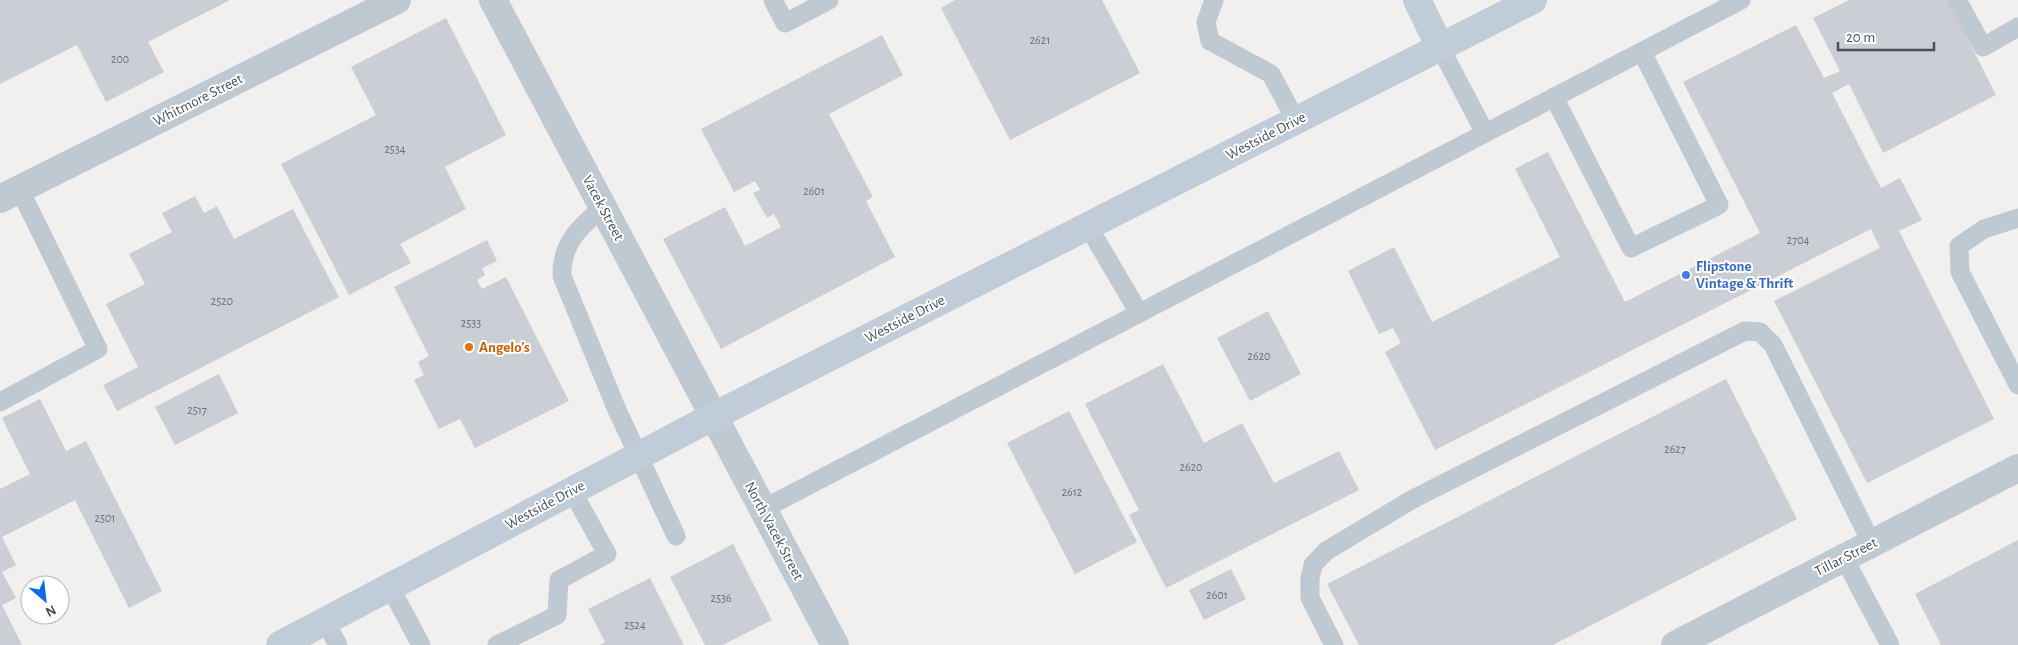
<svg xmlns="http://www.w3.org/2000/svg" width="2018" height="645" font-family="'Alegreya Sans',sans-serif">
  <style>
    .building { fill: #cbced4 }
    .lines { fill: none; stroke-linecap: round; stroke-linejoin: round }
    .lane { stroke: #bfc9d2; stroke-width: 19 }
    .street { stroke: #bfc9d2; stroke-width: 28 }
    .secondary { stroke: #c1ccd9; stroke-width: 28 }
    .shop-dot { fill: #3f7fe0; stroke: #fff; stroke-width: 2 }
    .food-dot { fill: #e8710a; stroke: #fff; stroke-width: 2 }
    .labels { text-anchor: middle; dominant-baseline: central; stroke-width: 4; stroke-linejoin: round; paint-order: stroke }
    .number-label { font-size: 12px; fill: #67717b }
    .street-label { font-size: 15px; fill: #46525d; stroke: #fff }
    .shop-label { font-size: 15px; font-weight: bold; fill: #366cbe; stroke: #fff; text-anchor: start }
    .food-label { font-size: 15px; font-weight: bold; fill: #c56008; stroke: #fff; text-anchor: start }
  </style>
  <rect width="100%" height="100%" fill="#f2efef"/>
  <g class="building">
    <path d="M0,0H230L148,42L164,72L106,102L77,45L0,84Z"/>
    <path d="M955,0H1102L1140,73L1010,140L941,8Z"/>
    <path d="M1849,0H1948L1996,95L1883,153L1849,84L1832,93L1881,188L1900,178L1922,220L1899,231L1994,419L1867,483L1774,301L1880,248L1871,229L1435,450L1385,352L1401,343L1393,328L1379,334L1348,271L1394,247L1432,322L1560,257L1515,169L1548,152L1625,302L1760,233L1683,82L1796,25L1824,78L1840,71L1813,18Z"/>
    <path d="M446,18L506,135L445,167L466,209L400,244L411,263L349,295L281,164L376,115L351,67Z"/>
    <path d="M882,35L903,75L829,114L873,197L866,201L895,257L721,349L663,239L725,207L745,246L781,227L774,214L767,218L753,193L760,190L755,181L734,192L701,129Z"/>
    <path d="M195,196L204,213L217,206L234,239L293,209L339,297L117,411L103,385L138,367L106,304L145,284L129,254L172,232L162,213Z"/>
    <path d="M487,240L497,261L482,268L485,275L477,280L482,289L506,277L569,401L475,448L460,419L439,429L414,380L424,375L418,362L429,356L394,287Z"/>
    <path d="M1268,311L1301,374L1250,401L1217,338Z"/>
    <path d="M1163,364L1204,443L1242,423L1274,483L1339,451L1359,490L1166,588L1129,515L1139,510L1085,404Z"/>
    <path d="M219,374L238,413L175,445L155,407Z"/>
    <path d="M1726,379L1797,519L1553,645H1359L1327,584Z"/>
    <path d="M40,399L66,451L86,441L162,591L129,608L75,500L2,537L16,565L2,572L16,598L2,605L22,645H0V489L30,474L2,418Z"/>
    <path d="M1069,411L1137,542L1075,574L1007,443Z"/>
    <path d="M2018,540V645H1941L1915,594Z"/>
    <path d="M733,544L772,620L723,645H705L670,577Z"/>
    <path d="M1231,569L1246,599L1204,620L1189,590Z"/>
    <path d="M650,578L684,645H599L605,642L588,609Z"/>
  </g>
  <g class="lines">
    <g class="lane">
      <path d="M773,0L785,23L829,0"/>
      <path d="M1214,0L1206,22L1210,41L1271,74L1296,121"/>
      <path d="M1957,0L1983,47L2018,27"/>
      <path d="M1440,47L1485,133"/>
      <path d="M1554,97L1631,248L1719,205L1642,52"/>
      <path d="M603,207C580,227 561,243 562,276L617,410L676,536"/>
      <path d="M2018,218L1984,229L1959,246L1960,272L2018,385"/>
      <path d="M1088,226L1139,313"/>
      <path d="M0,402L98,349L20,190"/>
      <path d="M763,509L1741,0"/>
      <path d="M1844,558L1890,645"/>
      <path d="M390,587L421,645"/>
      <path d="M325,621L338,645"/>
      <path d="M497,645L557,615L559,580L607,554L572,491"/>
      <path d="M1334,645L1310,598V578L1313,565L1326,551L1413,499L1745,331L1760,332L1773,345L1872,544"/>
    </g>
    <g class="street">
      <path d="M493,0L835,645"/>
      <path d="M0,199L397,0"/>
      <path d="M1675,645L2018,468"/>
    </g>
    <g class="secondary">
      <path d="M1417,0L1440,47"/>
      <path d="M280,645L714,416L1533,0"/>
    </g>
  </g>
  <circle class="shop-dot" cx="1686" cy="275" r="5"/>
  <circle class="food-dot" cx="469" cy="347" r="5"/>
  <g class="labels">
    <g class="number-label">
      <text x="1040" y="40">2621</text>
      <text x="120" y="59">200</text>
      <text x="395" y="149">2534</text>
      <text x="814" y="191">2601</text>
      <text x="1798" y="240">2704</text>
      <text x="222" y="301">2520</text>
      <text x="471" y="323">2533</text>
      <text x="1259" y="356">2620</text>
      <text x="197" y="410">2517</text>
      <text x="1675" y="449">2627</text>
      <text x="1191" y="467">2620</text>
      <text x="1072" y="492">2612</text>
      <text x="105" y="518">2501</text>
      <text x="1217" y="595">2601</text>
      <text x="721" y="598">2536</text>
      <text x="635" y="625">2524</text>
    </g>
    <g class="street-label">
      <text transform="translate(198 100) rotate(-27)">Whitmore Street</text>
      <text transform="translate(1266 136) rotate(-27)">Westside Drive</text>
      <text transform="translate(603 208) rotate(62)">Vacek Street</text>
      <text transform="translate(905 319) rotate(-27)">Westside Drive</text>
      <text transform="translate(545 505) rotate(-28)">Westside Drive</text>
      <text transform="translate(774 531) rotate(62)">North Vacek Street</text>
      <text transform="translate(1846 557) rotate(-27)">Tillar Street</text>
    </g>
    <g class="shop-label">
      <text x="1696" y="266">Flipstone<tspan x="1696" dy="17">Vintage &amp; Thrift</tspan></text>
    </g>
    <g class="food-label">
      <text x="479" y="347">Angelo's</text>
    </g>
  </g>
  <g transform="translate(45 600) rotate(152)"><circle r="24" fill="#ffffff" stroke="#b5babe"/>
  <path d="M0-4L9 19L0 12L-9 19Z" fill="#1169e9"/>
  <text y="-8" font-size="14" font-weight="bold" text-anchor="middle" fill="#46525d">N</text>
  </g>
  <path d="M1838 42v8h96v-8" fill="none" stroke="#46525d" stroke-width="2.5"/>
  <text x="1846" y="42" font-size="15" fill="#46525d" stroke="#ffffff" stroke-width="4" paint-order="stroke">20 m</text>
</svg>
